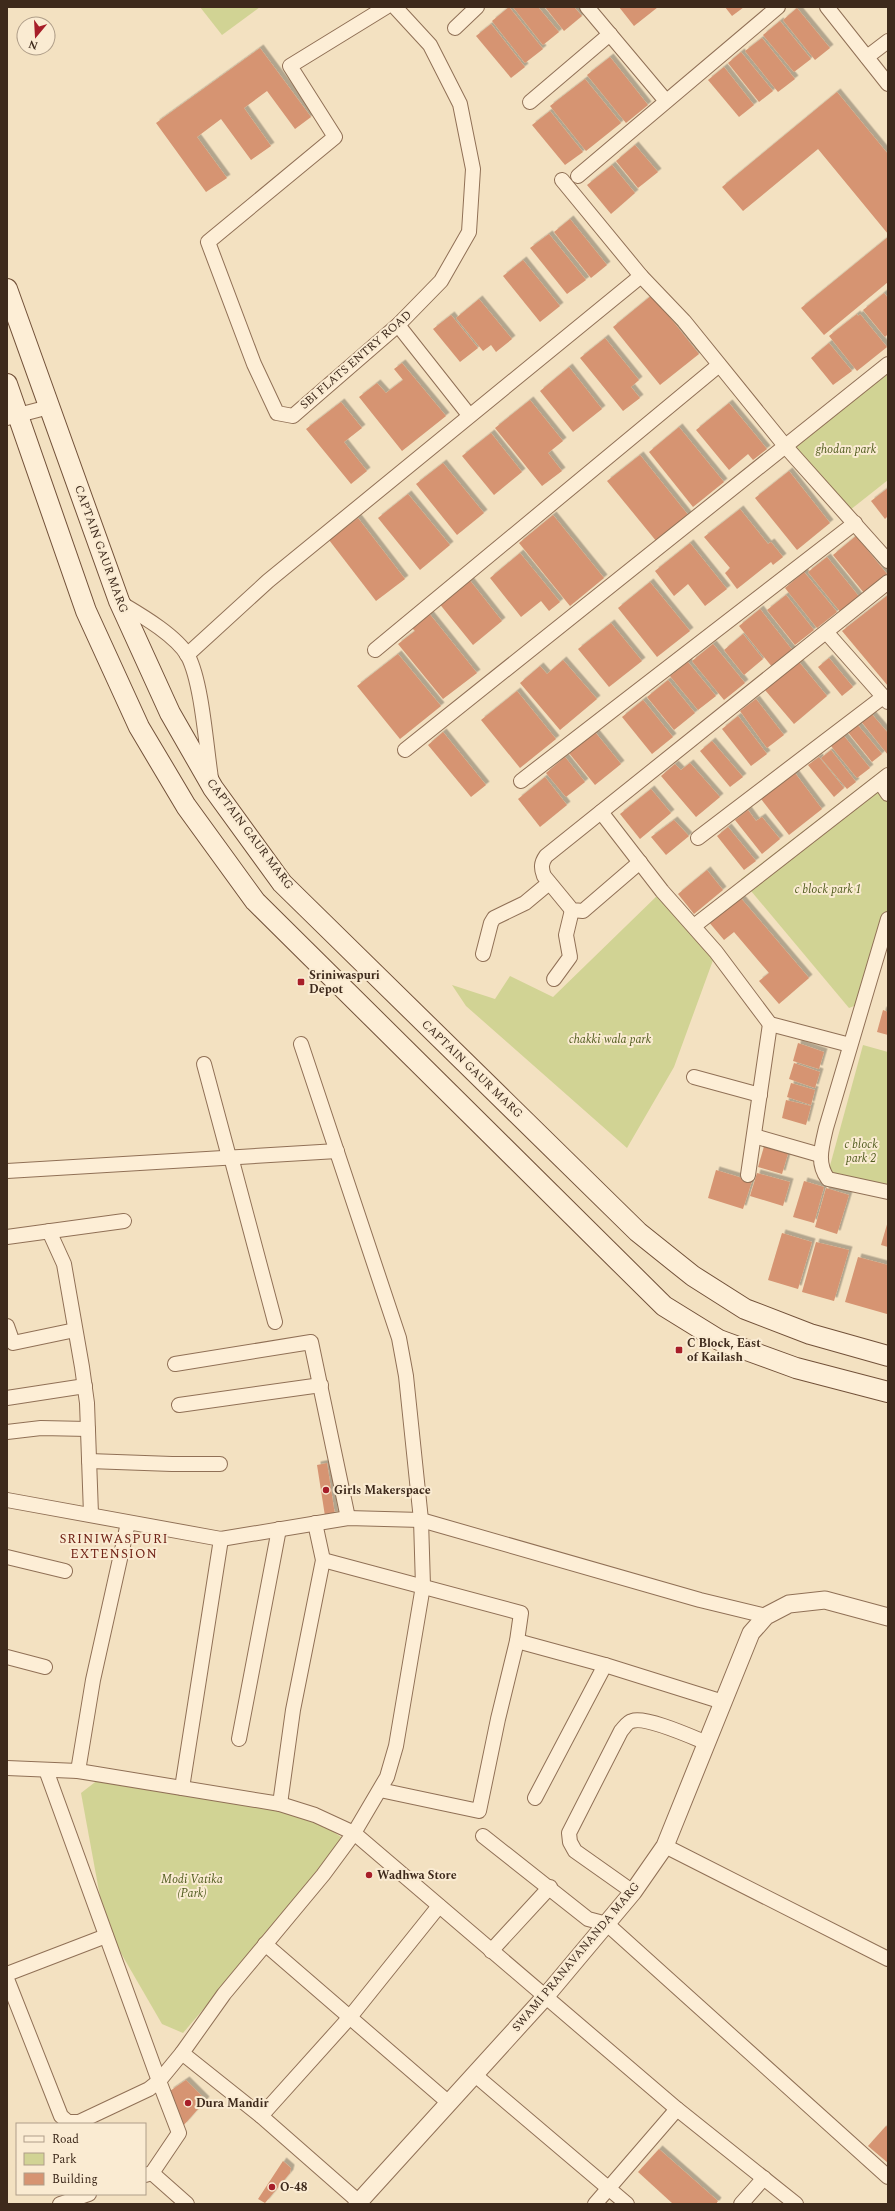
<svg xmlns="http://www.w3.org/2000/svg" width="895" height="2211" font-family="Spectral,serif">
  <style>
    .green { fill: #d1d394 }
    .building { fill: #d69472; filter: url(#shadow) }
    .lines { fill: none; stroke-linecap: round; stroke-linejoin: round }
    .minor-casing { stroke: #907056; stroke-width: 16 }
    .tertiary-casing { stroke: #907056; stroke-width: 19 }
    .secondary-casing { stroke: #725139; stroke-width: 22 }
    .minor { stroke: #fdeed6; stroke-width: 14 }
    .tertiary { stroke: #fdeed6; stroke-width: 17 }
    .secondary { stroke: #fdeed6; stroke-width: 20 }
    .poi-dot { fill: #a71e29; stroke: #faebd2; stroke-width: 1.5 }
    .labels { text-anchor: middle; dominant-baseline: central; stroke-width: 4; stroke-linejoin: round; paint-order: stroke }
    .street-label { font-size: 12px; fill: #3e2a1c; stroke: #faebd2 }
    .park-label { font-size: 12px; font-style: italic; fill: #525d20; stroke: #faebd2 }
    .poi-label { font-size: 12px; font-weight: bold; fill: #3e2a1c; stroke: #faebd2; text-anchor: start }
    .neighbourhood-label { font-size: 13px; letter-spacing: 1px; fill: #702216; stroke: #faebd2 }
  </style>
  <defs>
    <filter id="shadow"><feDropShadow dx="3.5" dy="-3.5" stdDeviation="0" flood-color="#0004"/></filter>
  </defs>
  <rect width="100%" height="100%" fill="#f3e1c1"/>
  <g class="green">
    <path d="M200,7H260L222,35Z"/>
    <path d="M888,362V480L845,514L786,442Z"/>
    <path d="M883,769L888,776V942L867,1001L849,1008L741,879Z"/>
    <path d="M662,891L716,952L674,1067L627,1148L466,1006L452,985L495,999L510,976L553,997Z"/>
    <path d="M863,1045L888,1052V1184L828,1173Z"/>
    <path d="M103,1776L308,1815L347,1841L183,2033L162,2024L118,1948L101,1902L81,1793Z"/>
  </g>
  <g class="building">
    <path d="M509,7L543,49L525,63L492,21Z"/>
    <path d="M513,7H538L559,32L543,45Z"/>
    <path d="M545,7H574L582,16L564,31Z"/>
    <path d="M619,7H658L634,26Z"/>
    <path d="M725,7H744L732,16Z"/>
    <path d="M797,8L830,48L815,60L783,20Z"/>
    <path d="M780,21L811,59L794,72L763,35Z"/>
    <path d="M491,24L525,67L511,78L476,36Z"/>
    <path d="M762,38L795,79L778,92L745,51Z"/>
    <path d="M260,48L311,117L295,129L267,91L244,108L271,146L251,160L221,119L197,137L227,178L206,192L156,123Z"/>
    <path d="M741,52L773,91L759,102L728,63Z"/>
    <path d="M610,57L648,105L626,123L587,75Z"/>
    <path d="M724,67L754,105L739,117L708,80Z"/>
    <path d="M585,79L621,123L586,151L550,106Z"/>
    <path d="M837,92L888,154V234L818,149L743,211L722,187Z"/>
    <path d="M550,111L583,152L565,165L532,125Z"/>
    <path d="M635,145L658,172L638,188L616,161Z"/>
    <path d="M612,165L635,193L611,214L587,185Z"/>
    <path d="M570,219L607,265L591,278L554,232Z"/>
    <path d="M549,234L586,280L567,294L530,248Z"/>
    <path d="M888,237V282L824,335L801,308Z"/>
    <path d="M523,260L560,306L540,322L503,276Z"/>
    <path d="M884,293L888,298V334L885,337L863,310Z"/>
    <path d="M652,295L699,354L660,385L613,327Z"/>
    <path d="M479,299L512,339L496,352L491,345L483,351L456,318Z"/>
    <path d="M857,314L858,316L860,314L887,347L857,371L829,336Z"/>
    <path d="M451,315L478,348L460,362L433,329Z"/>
    <path d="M605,338L639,380L631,387L640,398L623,411L580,358Z"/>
    <path d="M829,343L852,371L833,385L811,358Z"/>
    <path d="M402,363L446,416L402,451L359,397L377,383L386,393L403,380L394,369Z"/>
    <path d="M569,367L602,409L573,432L540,391Z"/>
    <path d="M530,400L563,441L548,453L562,471L542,486L495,428Z"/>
    <path d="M341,402L362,428L344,442L367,471L351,484L306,429Z"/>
    <path d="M729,403L767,449L753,460L748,454L729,470L696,430Z"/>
    <path d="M679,427L724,482L693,507L649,452Z"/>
    <path d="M491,433L522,472L494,495L462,456Z"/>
    <path d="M640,455L689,516L657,542L607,481Z"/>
    <path d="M443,463L484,513L457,535L416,484Z"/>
    <path d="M789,471L830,523L797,550L755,498Z"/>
    <path d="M888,488V516L885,519L871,501Z"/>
    <path d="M408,494L450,545L420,570L378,518Z"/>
    <path d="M740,509L768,544L771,542L783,557L773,565L771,562L737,589L725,573L730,568L704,537Z"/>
    <path d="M553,515L604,578L570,606L519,543Z"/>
    <path d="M358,518L405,579L376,601L329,540Z"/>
    <path d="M856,536L887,574L864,593L833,555Z"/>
    <path d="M690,543L727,589L705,606L688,584L674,596L655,571Z"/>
    <path d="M520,553L560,602L549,611L541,601L521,617L490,578Z"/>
    <path d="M827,557L861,599L842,614L808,572Z"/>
    <path d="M804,572L837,612L817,628L785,588Z"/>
    <path d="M468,578L502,621L473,645L438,602Z"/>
    <path d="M650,582L690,631L657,657L618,608Z"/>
    <path d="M786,595L814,630L795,645L767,610Z"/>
    <path d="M888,595V686L842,631Z"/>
    <path d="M760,609L793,651L773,668L739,626Z"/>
    <path d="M428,612L477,673L443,699L398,644L415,631L410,626Z"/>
    <path d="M611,623L642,661L609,687L578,649Z"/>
    <path d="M743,634L763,659L744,675L724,650Z"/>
    <path d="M713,644L745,683L724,700L692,661Z"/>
    <path d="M398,654L441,706L400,739L357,686Z"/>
    <path d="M829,658L853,687L842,696L818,667Z"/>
    <path d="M563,660L597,699L560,730L520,683L540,666L547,674Z"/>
    <path d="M688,662L716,696L698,710L670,676Z"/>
    <path d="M799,662L827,696L794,724L765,690Z"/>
    <path d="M668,680L695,713L674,730L647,697Z"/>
    <path d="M517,691L556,739L520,768L481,720Z"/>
    <path d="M756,699L784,735L767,748L740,711Z"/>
    <path d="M643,700L673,737L652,754L622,717Z"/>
    <path d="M870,712L888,733V755L860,720Z"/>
    <path d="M738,716L767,754L751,766L722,729Z"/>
    <path d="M856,723L882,754L872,762L847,731Z"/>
    <path d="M443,732L486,785L471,797L428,745Z"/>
    <path d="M595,732L621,764L595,785L569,753Z"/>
    <path d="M844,736L870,768L857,778L831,746Z"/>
    <path d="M712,741L743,777L730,787L700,751Z"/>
    <path d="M831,750L856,782L847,789L821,758Z"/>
    <path d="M565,757L585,782L566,797L546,773Z"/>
    <path d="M819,757L844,788L834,797L808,765Z"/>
    <path d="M690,763L720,797L696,817L661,776L675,764L681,770Z"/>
    <path d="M795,773L822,809L789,835L761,799Z"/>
    <path d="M545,777L567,805L540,827L518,799Z"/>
    <path d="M651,789L671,813L640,839L620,814Z"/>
    <path d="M748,810L756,821L762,817L780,839L762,854L735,820Z"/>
    <path d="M674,820L689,836L666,855L651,837Z"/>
    <path d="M728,827L756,861L744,870L717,836Z"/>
    <path d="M707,870L723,890L694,914L678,894Z"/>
    <path d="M739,896L809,978L779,1004L759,981L769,973L734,932L724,940L708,921Z"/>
    <path d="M883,1010L888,1012V1035L877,1032Z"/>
    <path d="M798,1043L824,1052L819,1069L793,1061Z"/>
    <path d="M794,1063L820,1072L815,1088L789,1079Z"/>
    <path d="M791,1083L815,1090L811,1105L787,1097Z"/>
    <path d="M786,1100L811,1106L806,1125L782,1118Z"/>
    <path d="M765,1143L789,1150L782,1174L758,1167Z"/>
    <path d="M716,1170L752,1181L743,1209L708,1198Z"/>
    <path d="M757,1173L790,1182L783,1206L750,1196Z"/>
    <path d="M804,1181L824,1187L814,1223L793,1217Z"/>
    <path d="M826,1188L849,1195L837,1234L815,1227Z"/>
    <path d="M888,1221V1247L881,1245Z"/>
    <path d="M782,1233L812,1242L798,1289L768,1280Z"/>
    <path d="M816,1242L849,1250L834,1301L802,1292Z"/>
    <path d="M858,1257L888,1265L887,1314L845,1302Z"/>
    <path d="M327,1463L335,1515L325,1516L317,1465Z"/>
    <path d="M186,2080L206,2100L183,2126L170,2091Z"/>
    <path d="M886,2126L888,2127V2163L868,2146Z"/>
    <path d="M659,2149L718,2201L716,2204H673L638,2172Z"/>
    <path d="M283,2161L291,2168L290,2173L265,2203L258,2199Z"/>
  </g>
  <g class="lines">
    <defs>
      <g id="minor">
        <path d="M386,7L290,66L335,137L208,242L254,364L277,413L293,416L398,325L441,281L469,232L473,169L460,104L430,45L395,7"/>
        <path d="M587,7L666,101"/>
        <path d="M827,7L888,84"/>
        <path d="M455,28L477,7"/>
        <path d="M867,57L888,41"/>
        <path d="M530,102L610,34"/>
        <path d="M578,176L778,7"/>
        <path d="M562,180L641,276L684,321L786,447L888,561"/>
        <path d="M398,325L469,415"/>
        <path d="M7,418L49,407"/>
        <path d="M119,602C139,614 176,635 188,656C202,683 206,746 211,778"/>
        <path d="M827,633L888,702"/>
        <path d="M375,650L719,365"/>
        <path d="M187,655L268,581L641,276"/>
        <path d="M405,750L888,364"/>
        <path d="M521,781L855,523"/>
        <path d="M880,782L888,794"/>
        <path d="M601,812L662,891L716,952L770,1024L850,1045"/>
        <path d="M698,838L883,697"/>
        <path d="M640,862L583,911L572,910L544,876C541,868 541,863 546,856L888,582"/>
        <path d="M888,919L826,1128C822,1146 816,1163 828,1179L888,1192"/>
        <path d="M694,926L888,775"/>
        <path d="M483,954L491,923L494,918L525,903L549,883"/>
        <path d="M554,979L570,957L566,935L572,910"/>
        <path d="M204,1064L229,1157"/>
        <path d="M694,1077L760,1095"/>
        <path d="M754,1136L820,1155"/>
        <path d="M231,1157L275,1322"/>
        <path d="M7,1171L337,1151"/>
        <path d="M748,1175L770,1024"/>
        <path d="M49,1231L64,1264L82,1367L87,1403L91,1514"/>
        <path d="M7,1237L124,1221"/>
        <path d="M7,1326L13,1343L75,1330"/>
        <path d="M175,1364L311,1342L348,1518"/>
        <path d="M7,1398L85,1386"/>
        <path d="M179,1405L321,1385"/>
        <path d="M7,1432L41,1428L88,1429"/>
        <path d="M89,1461L172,1464H220"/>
        <path d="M7,1500L221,1539L348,1518L421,1520L700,1600L766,1616"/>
        <path d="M7,1557L65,1571"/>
        <path d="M323,1560L521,1613L517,1641L498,1719L479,1811L380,1790"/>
        <path d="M517,1641L605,1665L723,1702"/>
        <path d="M7,1657L45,1667"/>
        <path d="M239,1739L279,1529"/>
        <path d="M7,1768L78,1771L280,1804L315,1815L354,1833L677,2109L796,2204"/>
        <path d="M46,1770L159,2081L179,2133L152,2173L145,2175"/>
        <path d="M78,1771L93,1680L128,1523"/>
        <path d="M182,1788L221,1539"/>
        <path d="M535,1798L605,1665"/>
        <path d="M280,1804L293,1710L323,1560L315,1523"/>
        <path d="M483,1836L588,1919L607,1924L888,2177"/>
        <path d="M665,1846L888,1959"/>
        <path d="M633,1892L575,1851L570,1842L569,1833L621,1731C624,1728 627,1722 632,1721C646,1716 692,1737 707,1743"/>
        <path d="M265,1944L449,2103"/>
        <path d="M491,1951L550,1887"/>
        <path d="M7,1974L106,1936"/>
        <path d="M7,1979L61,2116L68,2122H79L149,2089L159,2081L182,2053L224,1994L323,1875L354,1833L387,1777L396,1746L423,1586L421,1520L406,1376L399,1338L301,1044"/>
        <path d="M182,2053L261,2116L359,2202"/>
        <path d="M475,2075L627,2204"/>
        <path d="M261,2116L350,2017L439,1906"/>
        <path d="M152,2173L187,2204"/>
        <path d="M60,2204L89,2194"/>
        <path d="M595,2204L677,2109"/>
        <path d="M741,2204L764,2178"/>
      </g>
      <path id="tertiary" d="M357,2204L545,1997L633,1892L665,1846L751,1633L766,1616L789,1604L825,1600L888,1617"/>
      <g id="secondary">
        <path d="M7,289L119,601L170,713L213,788L282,883L638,1232L693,1276L745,1309L810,1334L888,1356"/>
        <path d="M7,384L86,611L139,727L186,806L255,901L664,1306L719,1340L796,1368L888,1392"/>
      </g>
    </defs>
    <use href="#minor" class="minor-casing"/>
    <use href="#tertiary" class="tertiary-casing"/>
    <use href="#secondary" class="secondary-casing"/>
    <use href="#minor" class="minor"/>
    <use href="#tertiary" class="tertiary"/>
    <use href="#secondary" class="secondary"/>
  </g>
  <g class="poi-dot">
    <rect x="297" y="978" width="8" height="8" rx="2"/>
    <rect x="675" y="1346" width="8" height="8" rx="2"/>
    <circle cx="326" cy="1490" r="4"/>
    <circle cx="369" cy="1875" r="4"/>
    <circle cx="188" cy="2103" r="4"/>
    <circle cx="272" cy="2187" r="4"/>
  </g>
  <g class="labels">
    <g class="street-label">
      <text transform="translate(356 360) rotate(-41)">SBI FLATS ENTRY ROAD</text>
      <text transform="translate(101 549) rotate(70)">CAPTAIN GAUR MARG</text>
      <text transform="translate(250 834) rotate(53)">CAPTAIN GAUR MARG</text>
      <text transform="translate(472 1069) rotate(44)">CAPTAIN GAUR MARG</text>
      <text transform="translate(576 1957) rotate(-50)">SWAMI PRANAVANANDA MARG</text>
    </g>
    <g class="park-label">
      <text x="846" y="449">ghodan park</text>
      <text x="828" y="889">c block park 1</text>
      <text x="610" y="1039">chakki wala park</text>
      <text x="861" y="1144">c block<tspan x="861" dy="14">park 2</tspan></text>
      <text x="192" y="1879">Modi Vatika<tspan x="192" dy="14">(Park)</tspan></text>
    </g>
    <g class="poi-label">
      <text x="309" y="975">Sriniwaspuri<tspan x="309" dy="14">Depot</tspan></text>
      <text x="687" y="1343">C Block, East<tspan x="687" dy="14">of Kailash</tspan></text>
      <text x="334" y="1490">Girls Makerspace</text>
      <text x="377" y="1875">Wadhwa Store</text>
      <text x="196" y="2103">Dura Mandir</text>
      <text x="280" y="2187">O-48</text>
    </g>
    <g class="neighbourhood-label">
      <text x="114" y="1539">SRINIWASPURI<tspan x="114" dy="15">EXTENSION</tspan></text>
    </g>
  </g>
  <rect width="895" height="2211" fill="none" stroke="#3e2a1c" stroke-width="16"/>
  <rect x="16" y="2123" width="130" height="72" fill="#faebd2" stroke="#af9e89"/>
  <rect x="24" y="2136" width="20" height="6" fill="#fdeed6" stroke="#af9e89"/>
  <text x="52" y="2143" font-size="12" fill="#3e2a1c">Road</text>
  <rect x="24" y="2153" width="20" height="12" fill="#d1d394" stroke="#af9e89"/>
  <text x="52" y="2163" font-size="12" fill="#3e2a1c">Park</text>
  <rect x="24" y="2173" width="20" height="12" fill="#d69472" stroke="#af9e89"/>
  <text x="52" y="2183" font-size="12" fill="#3e2a1c">Building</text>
  <g transform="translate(36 36) rotate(198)"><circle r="19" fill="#faebd2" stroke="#af9e89"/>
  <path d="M0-3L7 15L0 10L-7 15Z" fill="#a71e29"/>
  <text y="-6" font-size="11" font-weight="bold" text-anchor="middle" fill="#3e2a1c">N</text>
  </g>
</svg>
